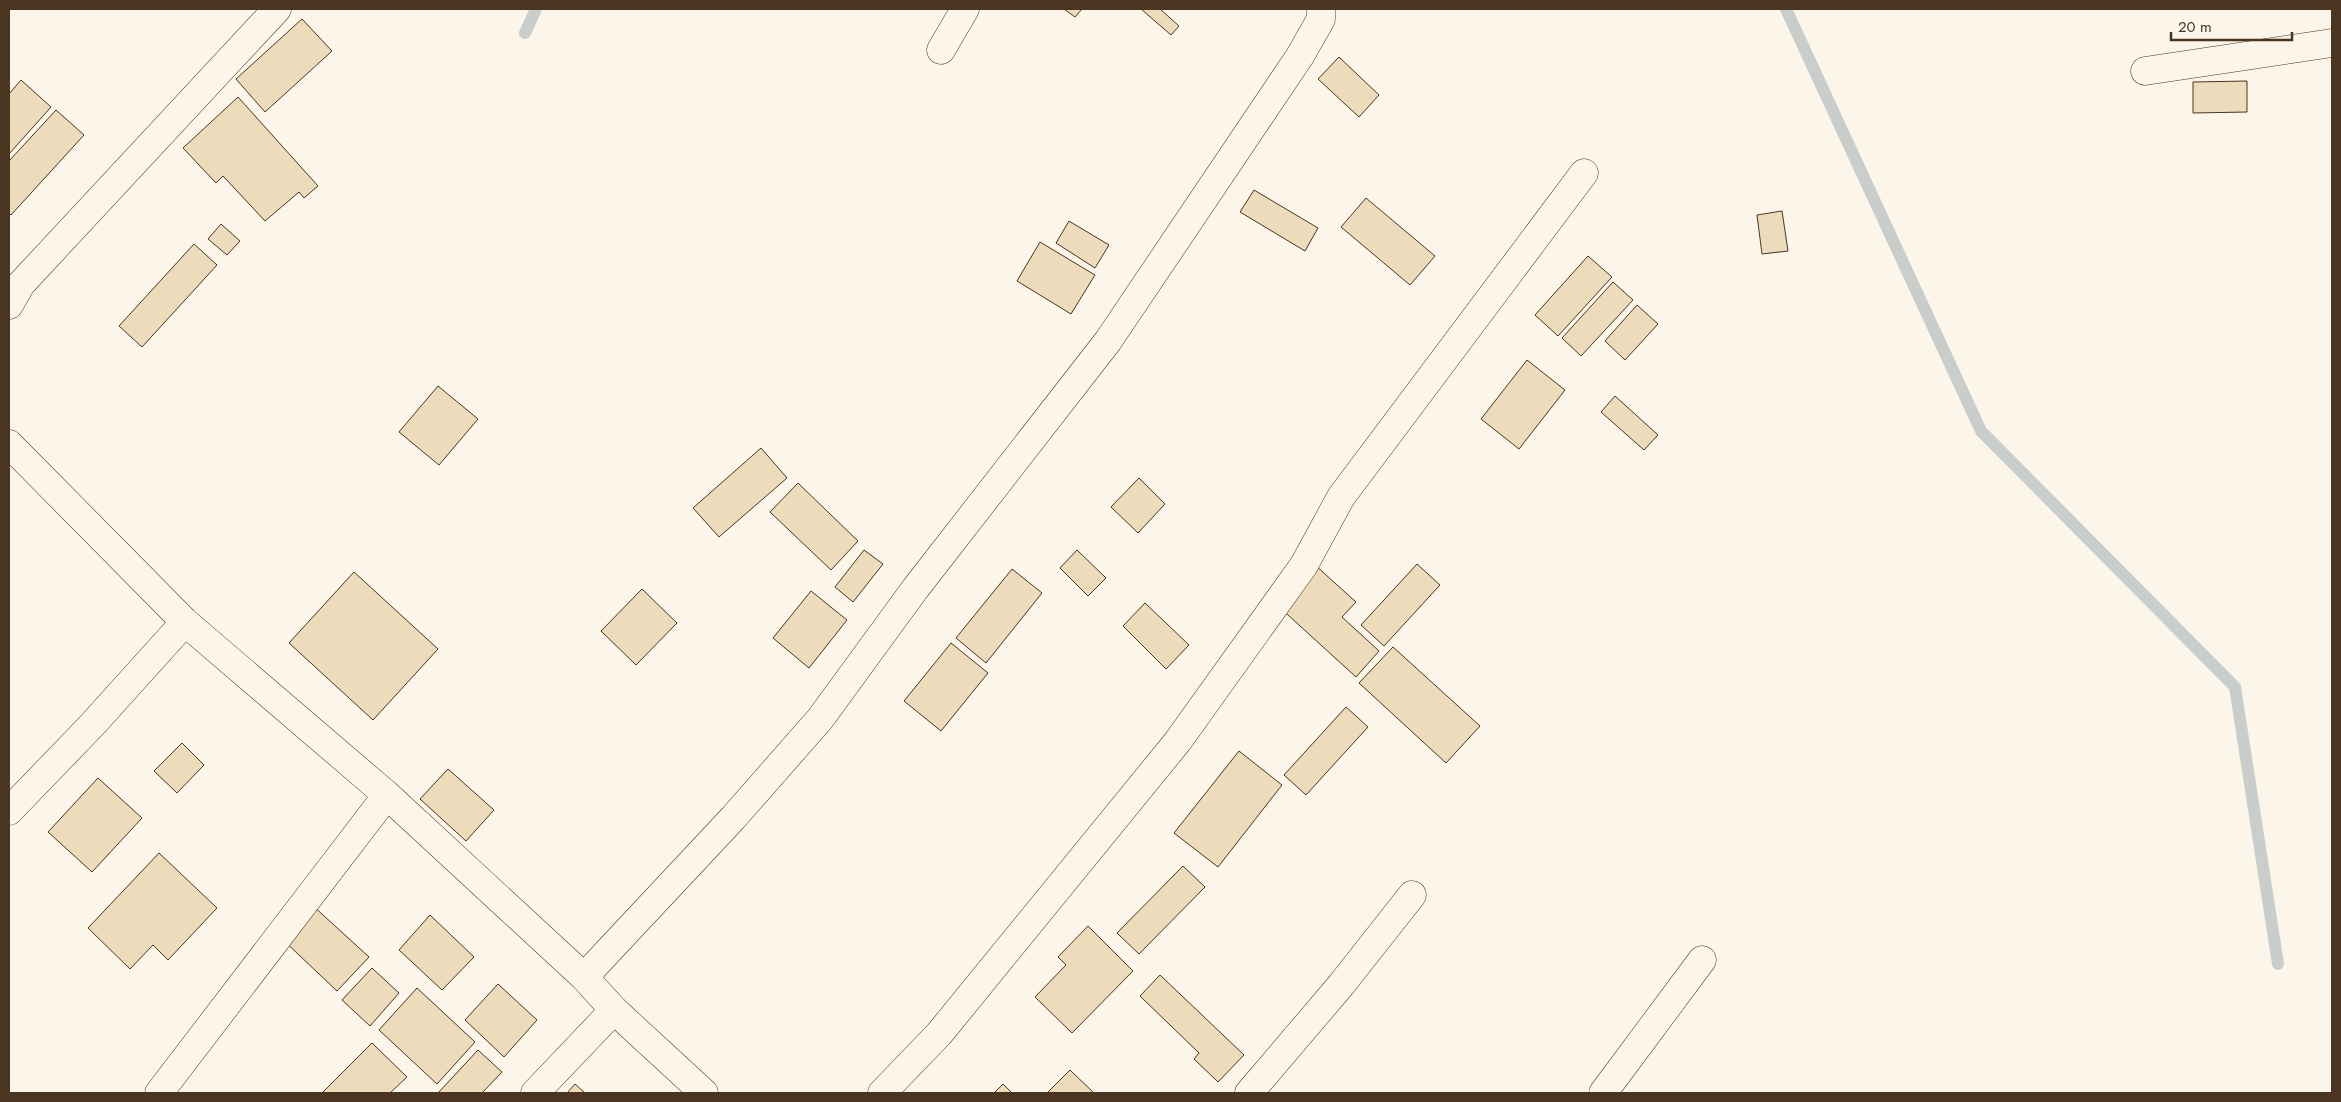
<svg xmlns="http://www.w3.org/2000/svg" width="2341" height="1102" font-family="Jost,sans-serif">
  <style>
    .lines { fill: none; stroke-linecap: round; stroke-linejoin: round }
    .stream { stroke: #c9cecd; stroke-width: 12 }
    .building { fill: #ecdcbc; stroke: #4a3520 }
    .minor-casing { stroke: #4a3520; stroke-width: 29 }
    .minor { stroke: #fbf6e9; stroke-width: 28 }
  </style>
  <rect width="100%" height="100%" fill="#fbf6e9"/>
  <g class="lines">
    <g class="stream">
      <path d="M1786,9L1981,431L2235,687L2278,964"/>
      <path d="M525,33L536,9"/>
    </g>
  </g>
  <g class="building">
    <path d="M1064,9H1082L1075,17Z"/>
    <path d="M1141,9H1160L1179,26L1171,35Z"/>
    <path d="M302,19L332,51L265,112L236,79Z"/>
    <path d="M1339,57L1379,95L1359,117L1318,79Z"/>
    <path d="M21,80L51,107L9,154V94Z"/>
    <path d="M2247,81V112L2193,113V82Z"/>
    <path d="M238,97L318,186L304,198L299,192L265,221L223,176L216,183L183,148Z"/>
    <path d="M56,110L84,135L11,215L9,213V161Z"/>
    <path d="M1254,190L1318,228L1305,251L1240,212Z"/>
    <path d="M1366,198L1435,256L1410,285L1341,227Z"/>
    <path d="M1782,211L1788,251L1762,254L1757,215Z"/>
    <path d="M1069,221L1109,245L1095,268L1056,243Z"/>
    <path d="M221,224L240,241L227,255L208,239Z"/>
    <path d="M1040,242L1095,275L1071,314L1017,281Z"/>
    <path d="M194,244L217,265L142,347L119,326Z"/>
    <path d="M1588,256L1612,277L1558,336L1535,315Z"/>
    <path d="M1613,282L1633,300L1581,356L1562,338Z"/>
    <path d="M1637,305L1658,324L1625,360L1605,341Z"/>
    <path d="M1527,360L1565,390L1519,449L1481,419Z"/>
    <path d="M438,386L478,419L439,465L399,432Z"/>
    <path d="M1615,396L1658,435L1644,450L1601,412Z"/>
    <path d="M761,448L787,478L719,537L693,508Z"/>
    <path d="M1139,478L1165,504L1138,533L1111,507Z"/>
    <path d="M798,483L858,541L831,570L770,512Z"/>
    <path d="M864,550L883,564L853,602L835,587Z"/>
    <path d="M1077,550L1106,578L1088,596L1060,568Z"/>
    <path d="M1417,564L1440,585L1384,646L1361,625Z"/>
    <path d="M1315,565L1356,602L1342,617L1379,651L1356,677L1277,605Z"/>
    <path d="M1012,569L1042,593L986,663L956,638Z"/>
    <path d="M354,572L438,649L373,720L289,643Z"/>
    <path d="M642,589L677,623L636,665L601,631Z"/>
    <path d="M811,591L847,620L809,668L773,638Z"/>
    <path d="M1145,603L1189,645L1166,669L1123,626Z"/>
    <path d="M951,643L988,673L941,731L904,701Z"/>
    <path d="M1393,647L1480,726L1446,763L1359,683Z"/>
    <path d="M1346,707L1368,727L1306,795L1284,775Z"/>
    <path d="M182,743L204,765L177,793L154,771Z"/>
    <path d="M1239,751L1282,785L1218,867L1174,833Z"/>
    <path d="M448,769L494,810L466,841L420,799Z"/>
    <path d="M98,778L142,818L92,872L48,832Z"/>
    <path d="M159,853L217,908L168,960L153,945L130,969L88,928Z"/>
    <path d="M1183,866L1205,887L1139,954L1117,933Z"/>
    <path d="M311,904L369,957L337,991L280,937Z"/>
    <path d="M430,915L474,957L442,990L399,950Z"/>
    <path d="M1088,926L1133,971L1072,1033L1035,997L1066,965L1058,957Z"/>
    <path d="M372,968L399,993L370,1026L342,1000Z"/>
    <path d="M1160,975L1244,1055L1218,1082L1194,1059L1199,1053L1140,996Z"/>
    <path d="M498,984L537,1020L504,1057L465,1020Z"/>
    <path d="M417,988L475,1042L437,1084L379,1030Z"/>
    <path d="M372,1043L407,1077L390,1093H322Z"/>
    <path d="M478,1050L502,1072L482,1093H438Z"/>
    <path d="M1070,1070L1094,1093H1047Z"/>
    <path d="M575,1084L585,1093H567Z"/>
    <path d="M1003,1084L1012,1093H994Z"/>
  </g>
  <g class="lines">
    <defs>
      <g id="minor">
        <path d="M941,50L965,9"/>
        <path d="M2145,71L2332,43"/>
        <path d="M9,305L21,284L277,9"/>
        <path d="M9,444L185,622L387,795L584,977L614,1010L704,1093"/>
        <path d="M9,811L92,725L185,622"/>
        <path d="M584,977L733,818L820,719L915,589L1108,341L1300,56L1321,19V9"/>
        <path d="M159,1093L387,795"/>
        <path d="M535,1093L614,1010"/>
        <path d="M882,1093L939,1034L1178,741L1304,565L1341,497L1584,173"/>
        <path d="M1249,1093L1341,985L1412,895"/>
        <path d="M1603,1093L1702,960"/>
      </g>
    </defs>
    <use href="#minor" class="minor-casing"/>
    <use href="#minor" class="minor"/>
  </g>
  <rect width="2341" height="1102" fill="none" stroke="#4a3520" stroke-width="20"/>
  <path d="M2171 32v8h121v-8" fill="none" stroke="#4a3520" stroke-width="2.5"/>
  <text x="2178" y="32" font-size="15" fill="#4a3520" stroke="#fbf6e9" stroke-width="4" paint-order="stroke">20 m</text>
</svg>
